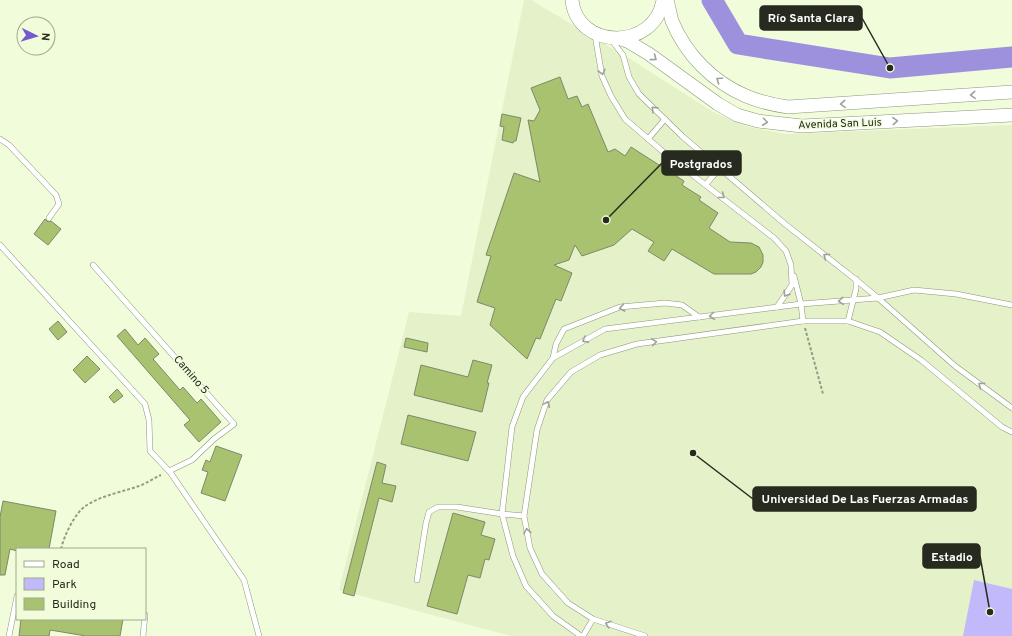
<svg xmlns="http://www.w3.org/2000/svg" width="1012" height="636" font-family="Overpass,sans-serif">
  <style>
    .built { fill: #e4f1c9 }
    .green { fill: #c1b9fa }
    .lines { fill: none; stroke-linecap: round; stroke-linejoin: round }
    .river { stroke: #9d91de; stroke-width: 21 }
    .building { fill: #a9c26f; stroke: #7e886a }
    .service-casing { stroke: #8c9778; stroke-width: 6 }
    .tertiary-casing { stroke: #8c9778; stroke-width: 14 }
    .path { stroke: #939c84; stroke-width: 2; stroke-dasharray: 3 2; stroke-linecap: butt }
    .service { stroke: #fff; stroke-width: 5 }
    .tertiary { stroke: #fff; stroke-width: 13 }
    .oneway { stroke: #9ea09a }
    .labels { text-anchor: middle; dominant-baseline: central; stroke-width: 3; stroke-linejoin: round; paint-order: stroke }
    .street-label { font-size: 11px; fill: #272b1f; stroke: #f0fcda }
    .leader { fill: none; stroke: #272b1f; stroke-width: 1.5 }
    .callout-dot { fill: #272b1f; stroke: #f0fcda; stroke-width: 1.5 }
    .callout { fill: #272b1f; stroke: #272b1f; stroke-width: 1.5 }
    .callout-label { font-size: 12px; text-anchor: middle; font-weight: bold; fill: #fff }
  </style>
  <rect width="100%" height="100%" fill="#f0fcda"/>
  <path class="built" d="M524,0H531L635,62L713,112L749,127L785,134L1012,125V636H511L339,590L409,312L461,316Z"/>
  <path class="green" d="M974,580L1012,589V636H963Z"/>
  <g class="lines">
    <path class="river" d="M712,0L738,44L890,68L1012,57"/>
  </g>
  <g class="building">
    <path d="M560,77L568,99L577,96L582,107L588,104L608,152L615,149L625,156L631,147L684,181L682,185L701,197L699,200L718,213L709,228L730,242L751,243L759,247L763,255V262L761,267L756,272L751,274H714L672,249L664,261L648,251L654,242L632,229L614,245L582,256L575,245L569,260L554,265L572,273L561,301L556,299L540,339L536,338L527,359L490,325L495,308L477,302L491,256L486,255L514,173L540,182L528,120L534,121L540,110L531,88Z"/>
    <path d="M502,114L521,118L516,141H514L513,143L502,140L504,127L500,126Z"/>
    <path d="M45,219L48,222L51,221L61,229L48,245L34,234Z"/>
    <path d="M58,321L67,332L58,340L49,329Z"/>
    <path d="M125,329L138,345L145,338L159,354L153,359L180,390L183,387L197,403L201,399L221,422L199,442L184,425L190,420L117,336Z"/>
    <path d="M406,338L428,343L427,352L404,347Z"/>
    <path d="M87,356L100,369L85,383L73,370Z"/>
    <path d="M473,360L492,365L487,383H489L482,412L414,395L421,365L468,377Z"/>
    <path d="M117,389L123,396L114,403L109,397Z"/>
    <path d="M408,415L476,432L468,461L401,444Z"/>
    <path d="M216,446L242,455L225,501L201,493L208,472L202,470L206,460L210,462Z"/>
    <path d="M377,462L386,465L382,483L396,486L392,502L379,498L354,596L343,593Z"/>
    <path d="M3,501L56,511L49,549H17V551L10,549L5,575H0V517Z"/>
    <path d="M453,513L485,522L481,535L495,539L489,560L485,559L480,578L468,575L457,614L427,606Z"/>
    <path d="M21,619H123L120,636H86L50,630L49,636H19Z"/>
  </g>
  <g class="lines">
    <defs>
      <g id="service">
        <path d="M595,35L602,76L611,96L625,119L668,156L774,238L786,251L791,265L792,285L777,307"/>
        <path d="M612,41L623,55L629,77L639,94L682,136L785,224L860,283L878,298L914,290L956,294L1012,305"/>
        <path d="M0,139L9,145L56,195L59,204L49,218"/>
        <path d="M648,139L665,119"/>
        <path d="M706,184L720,168"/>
        <path d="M0,245L145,404L149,420L150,451L170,472L244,580L259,636"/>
        <path d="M93,265L234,424L214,439L192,460L169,471"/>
        <path d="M794,276L801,304L803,321"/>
        <path d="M848,321L856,289V279"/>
        <path d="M553,358L556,344L564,329L620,307L665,303L682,305L699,317"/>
        <path d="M417,580L426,523L429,512L438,507H457L502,514L524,516"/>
        <path d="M9,636L17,596"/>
        <path d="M143,636L145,615"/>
        <path d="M581,636L553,616L526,586L513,556L502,514L512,427L523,397L553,358L605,329L801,304L878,298L955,366L1012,408"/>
        <path d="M583,636L593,619"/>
        <path d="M645,636L593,619L568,603L542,574L530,548L524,516L537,430L547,400L571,372L600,355L637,344L803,321H848L880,332L921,360L1002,427L1012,432"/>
      </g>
      <g id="tertiary">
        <path d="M572,0C577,50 655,51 663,0"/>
        <path d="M667,0C669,7 670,14 672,21C686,55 713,82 746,96C760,102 774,105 788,107L1012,92"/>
        <path d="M621,39L629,42L649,54L718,104L737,115L758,121L802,126L1012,115"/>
      </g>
    </defs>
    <use href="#service" class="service-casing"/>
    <use href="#tertiary" class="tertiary-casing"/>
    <g class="path">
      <path d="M805,328L823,394"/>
      <path d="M61,549C64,536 75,512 87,505C103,495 122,492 139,486C147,483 154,478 161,475"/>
    </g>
    <use href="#service" class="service"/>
    <use href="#tertiary" class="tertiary"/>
  </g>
  <defs><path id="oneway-chevron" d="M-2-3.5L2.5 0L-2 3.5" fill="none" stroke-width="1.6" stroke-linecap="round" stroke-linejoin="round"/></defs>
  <g class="oneway">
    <use href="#oneway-chevron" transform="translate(654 58) rotate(37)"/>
    <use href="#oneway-chevron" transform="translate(602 72) rotate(77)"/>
    <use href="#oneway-chevron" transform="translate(719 80) rotate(-145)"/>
    <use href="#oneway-chevron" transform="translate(973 95) rotate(176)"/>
    <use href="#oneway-chevron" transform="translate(843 104) rotate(176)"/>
    <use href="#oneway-chevron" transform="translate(654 109) rotate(-136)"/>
    <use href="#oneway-chevron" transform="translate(895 121) rotate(-3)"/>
    <use href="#oneway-chevron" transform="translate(765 122) rotate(7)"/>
    <use href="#oneway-chevron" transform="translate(722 196) rotate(38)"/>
    <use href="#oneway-chevron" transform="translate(826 256) rotate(-142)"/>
    <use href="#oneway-chevron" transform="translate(786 294) rotate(124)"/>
    <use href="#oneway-chevron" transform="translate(841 301) rotate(175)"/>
    <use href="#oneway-chevron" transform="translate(622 308) rotate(169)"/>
    <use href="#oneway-chevron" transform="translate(712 316) rotate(173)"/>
    <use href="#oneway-chevron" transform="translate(585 340) rotate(151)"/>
    <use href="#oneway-chevron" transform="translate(654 342) rotate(-8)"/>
    <use href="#oneway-chevron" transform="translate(981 385) rotate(-144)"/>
    <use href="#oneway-chevron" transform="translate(547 404) rotate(-66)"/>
    <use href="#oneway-chevron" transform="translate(527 531) rotate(-100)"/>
    <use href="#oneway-chevron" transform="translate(608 624) rotate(-161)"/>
  </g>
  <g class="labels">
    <g class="street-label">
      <text transform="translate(840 124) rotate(-2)">Avenida San Luis</text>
      <text transform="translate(191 375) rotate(49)">Camino 5</text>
    </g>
  </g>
  <path class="leader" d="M890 68L862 18M606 220L662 163M693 453L753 499M990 612L980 556"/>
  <g class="callout-dot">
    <circle cx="890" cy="68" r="4"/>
    <circle cx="606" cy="220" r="4"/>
    <circle cx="693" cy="453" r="4"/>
    <circle cx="990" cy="612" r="4"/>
  </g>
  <g class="callout">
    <rect x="760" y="6" width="102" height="24" rx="4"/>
    <rect x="662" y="151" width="79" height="24" rx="4"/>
    <rect x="753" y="487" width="223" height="24" rx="4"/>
    <rect x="923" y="544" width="57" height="24" rx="4"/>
  </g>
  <g class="callout-label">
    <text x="811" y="22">Río Santa Clara</text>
    <text x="701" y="168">Postgrados</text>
    <text x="865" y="503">Universidad De Las Fuerzas Armadas</text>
    <text x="952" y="561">Estadio</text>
  </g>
  <rect x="16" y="548" width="130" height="72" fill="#f0fcda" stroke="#a0a88f"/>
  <rect x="24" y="561" width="20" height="6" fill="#ffffff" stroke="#a0a88f"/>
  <text x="52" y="568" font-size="12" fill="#272b1f">Road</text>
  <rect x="24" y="578" width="20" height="12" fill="#c1b9fa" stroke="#a0a88f"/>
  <text x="52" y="588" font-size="12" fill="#272b1f">Park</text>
  <rect x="24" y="598" width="20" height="12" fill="#a9c26f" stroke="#a0a88f"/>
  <text x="52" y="608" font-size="12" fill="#272b1f">Building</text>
  <g transform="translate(36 36) rotate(95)"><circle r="19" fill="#f0fcda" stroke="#a0a88f"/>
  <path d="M0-3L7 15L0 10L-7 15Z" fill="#7558d2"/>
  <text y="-6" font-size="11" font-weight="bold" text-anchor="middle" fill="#272b1f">N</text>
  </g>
</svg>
